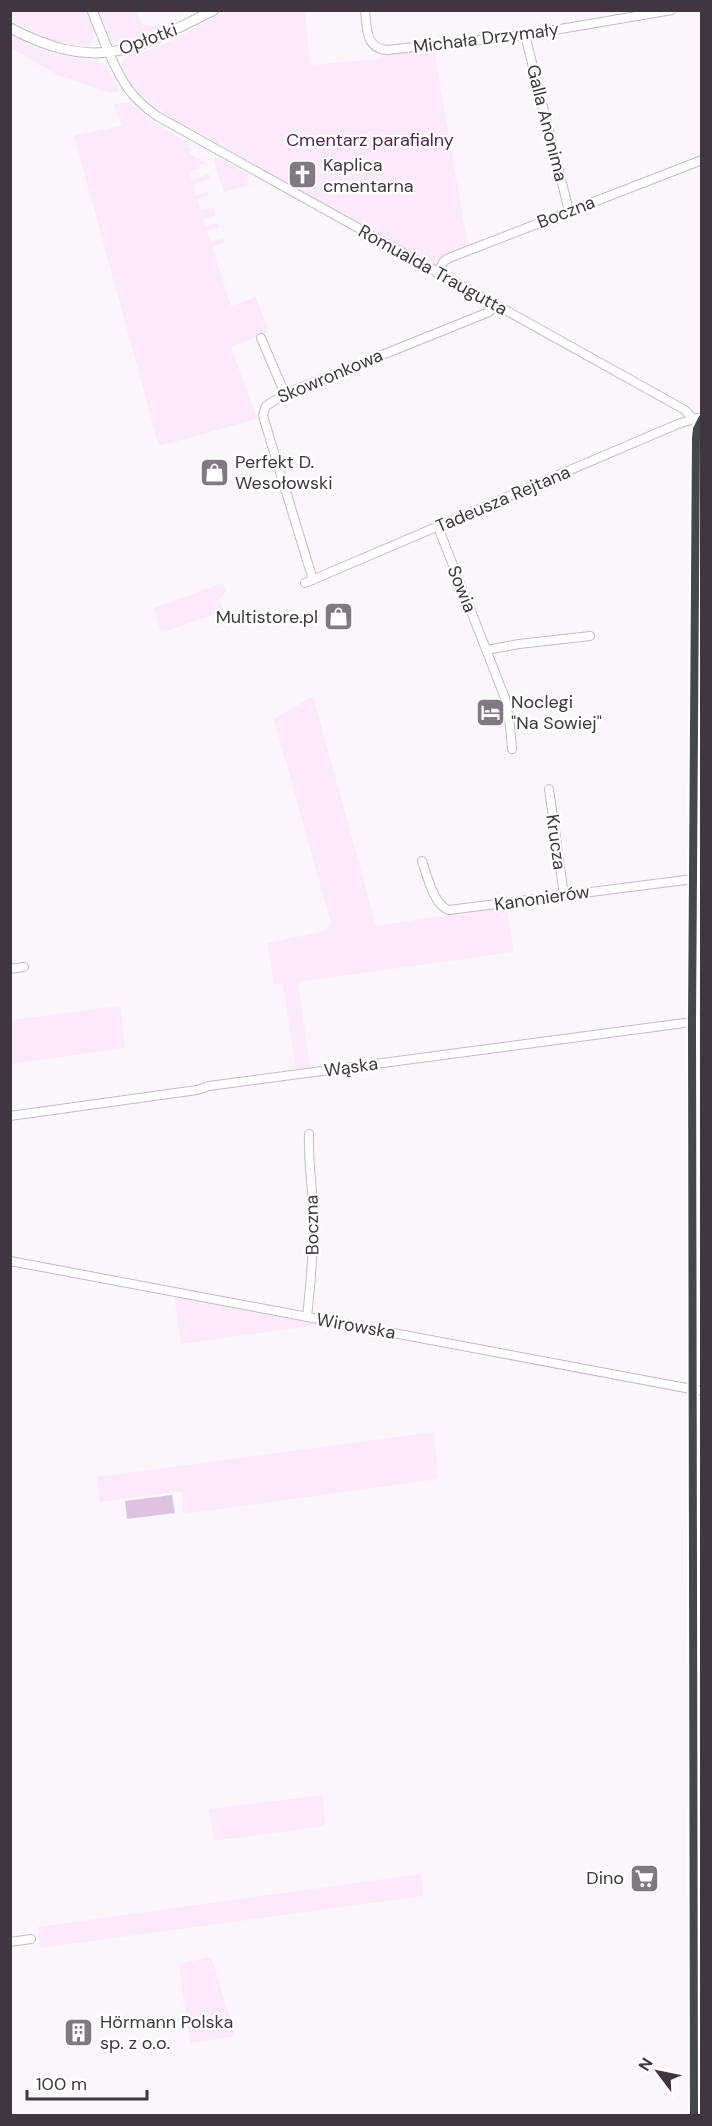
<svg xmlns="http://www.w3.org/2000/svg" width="712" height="2126" font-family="'DM Sans',sans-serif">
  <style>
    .green { fill: #fce9fc }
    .water { fill: #dfc2df }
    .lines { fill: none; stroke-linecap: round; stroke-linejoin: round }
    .minor-casing { stroke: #c4bcc4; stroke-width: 10 }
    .tertiary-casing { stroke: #c4bcc4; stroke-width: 11 }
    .minor { stroke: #fefefe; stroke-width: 8 }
    .tertiary { stroke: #fefefe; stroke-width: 9 }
    .bus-1-casing { stroke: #fff; stroke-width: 12 }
    .bus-1 { stroke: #45484a; stroke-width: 8 }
    .labels { text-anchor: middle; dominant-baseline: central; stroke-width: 4.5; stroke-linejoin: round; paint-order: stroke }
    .street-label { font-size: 18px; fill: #403540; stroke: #fff }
    .park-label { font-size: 18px; fill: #512253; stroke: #fff }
    .poi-label { font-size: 18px; fill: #403540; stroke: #fff; text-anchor: start }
  </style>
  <rect width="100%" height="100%" fill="#fbf6fb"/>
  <g class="green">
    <path d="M10,11H88L96,34H94L91,45L87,47L51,40L11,20Z"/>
    <path d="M98,11H136L142,24L166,27L132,41L118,43L109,37Z"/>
    <path d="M226,11H305L310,65L379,59L380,55L434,50L468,247L439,258L440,263L437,267L167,115C156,107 113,77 123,61C127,53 144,52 152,49C178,39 202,23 226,11Z"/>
    <path d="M10,36L52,54L101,62L107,68L119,90L115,92L109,93L58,75L11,48Z"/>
    <path d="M130,103L154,123L190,144L188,147L191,149L189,153L205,163L199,165L200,168L189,172L192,180L209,174L210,178L193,185L196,196L207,192L208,195L197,199L201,211L213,207L216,215L203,219L206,227L218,223L220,227L207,232L211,242L223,238L224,243L212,247L231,306L256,297L269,332L231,347L257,419L159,446L74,135L122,126L114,104Z"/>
    <path d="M217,157L246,173L249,179L246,186L224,192L214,162V158Z"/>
    <path d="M223,583L226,592L219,599L223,611L161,633L154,608Z"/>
    <path d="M313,696L376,926L506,906L514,952L298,982L310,1068L296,1070L283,984H274L267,943L326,931L331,923L274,719Z"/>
    <path d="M120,1006L125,1048L11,1064V1020Z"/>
    <path d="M174,1296L325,1324L181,1344Z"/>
    <path d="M434,1432L438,1479L184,1514L182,1491L100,1502L97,1477Z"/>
    <path d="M323,1795L325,1826L214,1841L209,1809Z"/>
    <path d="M421,1874L423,1896L40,1948L38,1927Z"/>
    <path d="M211,1957L235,2036L190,2043L179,1964Z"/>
  </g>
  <path class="water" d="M172,1495L175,1513L127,1519L125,1501Z"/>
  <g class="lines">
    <defs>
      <g id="minor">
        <path d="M365,10C367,28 365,48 387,50L525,35L672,10"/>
        <path d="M525,35L569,211"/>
        <path d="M109,53C122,82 130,97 157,116L685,410L693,419"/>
        <path d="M437,273L444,261L449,258L702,160"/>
        <path d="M261,338L285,394"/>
        <path d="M438,527L505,698L510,725L512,749"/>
        <path d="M313,580L266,426L263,415L266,406L285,394L489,312L496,305"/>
        <path d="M305,583L678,424L697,418"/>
        <path d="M487,650L519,644L590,636"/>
        <path d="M549,789L564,895"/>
        <path d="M422,861C427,875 434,906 449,910L693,879"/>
        <path d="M10,969L24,967"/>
        <path d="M10,1116L197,1090L209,1086L692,1022"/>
        <path d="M10,1261L702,1391"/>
        <path d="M307,1317C311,1281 314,1245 313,1209C312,1183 308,1159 309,1134"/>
        <path d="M10,1942L31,1939"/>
      </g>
      <g id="tertiary">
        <path d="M92,10L109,53"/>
        <path d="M10,28C97,73 133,51 214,10"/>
        <path d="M694,2116L692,1022L696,438L697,429L702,418"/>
      </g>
    </defs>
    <use href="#minor" class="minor-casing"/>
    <use href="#tertiary" class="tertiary-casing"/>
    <use href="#minor" class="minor"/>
    <use href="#tertiary" class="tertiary"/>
    <defs>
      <path id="bus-1" d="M694,2116L692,1022L696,438L697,429L702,419"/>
    </defs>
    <use href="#bus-1" class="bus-1-casing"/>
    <use href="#bus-1" class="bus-1"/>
  </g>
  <defs>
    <symbol id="church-square" viewBox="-11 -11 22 22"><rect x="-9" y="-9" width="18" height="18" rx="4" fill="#817981" stroke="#fff"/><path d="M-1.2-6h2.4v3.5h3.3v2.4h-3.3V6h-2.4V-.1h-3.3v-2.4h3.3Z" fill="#fff"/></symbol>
    <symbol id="shop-square" viewBox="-11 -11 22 22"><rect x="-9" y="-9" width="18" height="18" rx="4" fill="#817981" stroke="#fff"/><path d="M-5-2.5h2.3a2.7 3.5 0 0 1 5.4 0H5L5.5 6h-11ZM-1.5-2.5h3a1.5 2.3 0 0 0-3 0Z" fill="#fff"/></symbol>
    <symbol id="hotel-square" viewBox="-11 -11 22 22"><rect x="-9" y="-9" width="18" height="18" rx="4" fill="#817981" stroke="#fff"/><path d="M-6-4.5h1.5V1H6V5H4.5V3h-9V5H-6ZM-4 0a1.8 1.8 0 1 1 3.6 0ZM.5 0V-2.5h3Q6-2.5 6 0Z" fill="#fff"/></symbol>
    <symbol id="supermarket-square" viewBox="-11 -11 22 22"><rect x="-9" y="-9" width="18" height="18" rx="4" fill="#817981" stroke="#fff"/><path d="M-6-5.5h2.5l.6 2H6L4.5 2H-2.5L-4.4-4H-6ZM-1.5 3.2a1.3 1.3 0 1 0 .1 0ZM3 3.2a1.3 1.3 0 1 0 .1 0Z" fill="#fff"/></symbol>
    <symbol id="building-square" viewBox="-11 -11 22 22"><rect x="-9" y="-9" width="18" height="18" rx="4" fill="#817981" stroke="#fff"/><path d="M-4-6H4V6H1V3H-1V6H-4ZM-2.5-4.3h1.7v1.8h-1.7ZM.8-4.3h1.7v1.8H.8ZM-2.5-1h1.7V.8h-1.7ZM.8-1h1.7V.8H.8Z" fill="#fff"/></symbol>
  </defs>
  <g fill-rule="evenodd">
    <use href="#church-square" x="286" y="158" width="33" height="33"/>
    <use href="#shop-square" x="198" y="456" width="33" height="33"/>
    <use href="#shop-square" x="322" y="600" width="33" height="33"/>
    <use href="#hotel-square" x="474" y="696" width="33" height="33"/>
    <use href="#supermarket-square" x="628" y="1862" width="33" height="33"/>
    <use href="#building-square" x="62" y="2016" width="33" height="33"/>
  </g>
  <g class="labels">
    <g class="street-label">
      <text transform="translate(486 38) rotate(-7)">Michała Drzymały</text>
      <text transform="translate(148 39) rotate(-20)">Opłotki</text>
      <text transform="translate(547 123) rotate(76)">Galla Anonima</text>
      <text transform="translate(566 212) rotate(-21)">Boczna</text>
      <text transform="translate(433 270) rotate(29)">Romualda Traugutta</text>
      <text transform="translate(330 376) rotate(-23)">Skowronkowa</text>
      <text transform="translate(503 499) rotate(-23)">Tadeusza Rejtana</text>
      <text transform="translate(462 589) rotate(68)">Sowia</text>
      <text transform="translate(556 842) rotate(82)">Krucza</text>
      <text transform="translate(542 898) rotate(-8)">Kanonierów</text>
      <text transform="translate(351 1067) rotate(-8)">Wąska</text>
      <text transform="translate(312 1225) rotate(-91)">Boczna</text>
      <text transform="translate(356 1326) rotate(10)">Wirowska</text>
    </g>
    <g class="park-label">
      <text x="370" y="140">Cmentarz parafialny</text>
    </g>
    <g class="poi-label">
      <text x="323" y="165">Kaplica<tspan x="323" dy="21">cmentarna</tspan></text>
      <text x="235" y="462">Perfekt D.<tspan x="235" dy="21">Wesołowski</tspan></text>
      <text x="318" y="617" text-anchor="end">Multistore.pl</text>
      <text x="511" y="702">Noclegi<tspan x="511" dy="21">"Na Sowiej"</tspan></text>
      <text x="624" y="1878" text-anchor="end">Dino</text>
      <text x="100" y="2022">Hörmann Polska<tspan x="100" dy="21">sp. z o.o.</tspan></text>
    </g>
  </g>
  <rect width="712" height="2126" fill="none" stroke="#403540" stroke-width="24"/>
  <g transform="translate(658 2072) rotate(302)" stroke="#ffffff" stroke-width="4.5" paint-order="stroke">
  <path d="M0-4.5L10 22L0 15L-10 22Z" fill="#403540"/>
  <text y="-9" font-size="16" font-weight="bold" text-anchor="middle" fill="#403540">N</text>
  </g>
  <path d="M27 2090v9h120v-9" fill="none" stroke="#403540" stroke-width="3"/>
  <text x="36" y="2090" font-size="18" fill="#403540" stroke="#ffffff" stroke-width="4.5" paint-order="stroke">100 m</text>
</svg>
